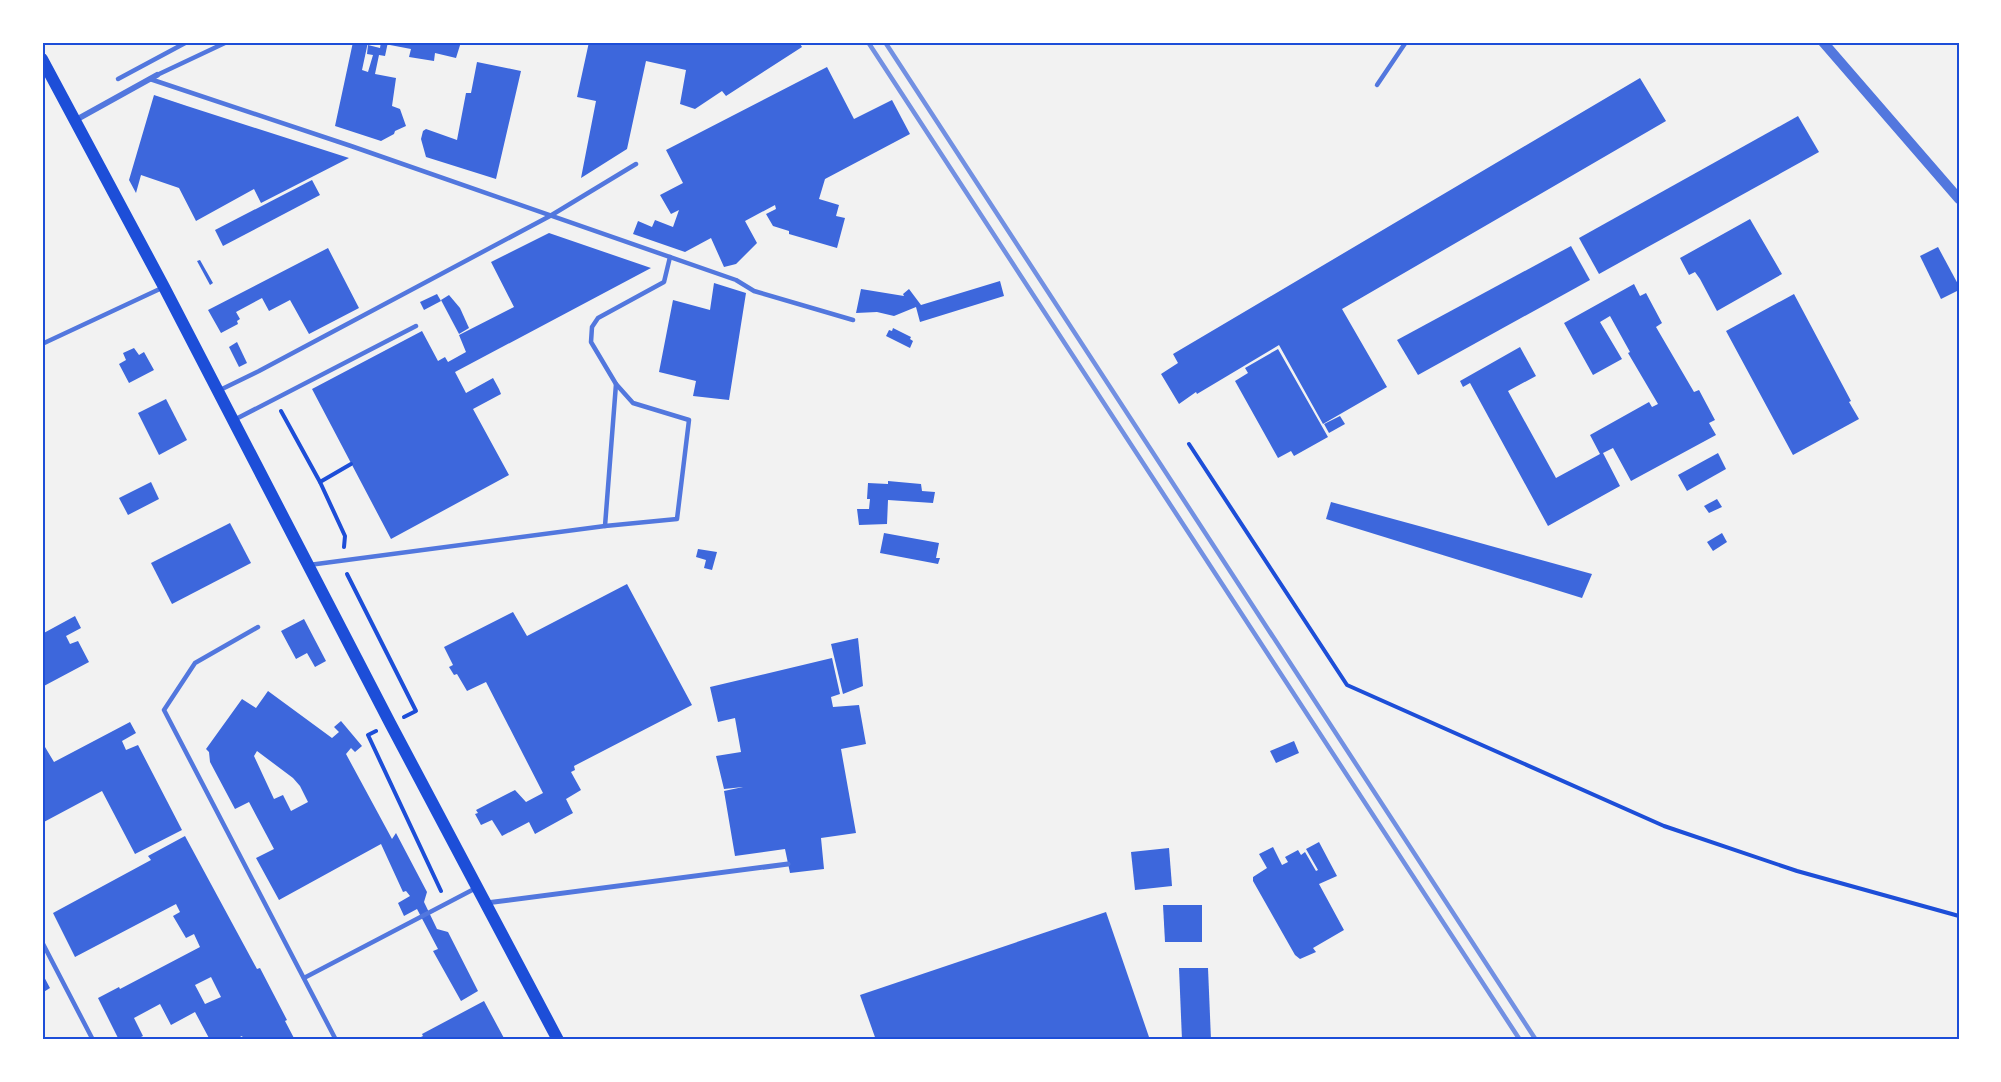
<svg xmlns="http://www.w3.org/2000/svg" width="2001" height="1082" font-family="'Noto Sans',sans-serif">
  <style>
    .building { fill: #3d67dc; fill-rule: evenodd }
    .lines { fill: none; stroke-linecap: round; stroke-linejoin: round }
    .path { stroke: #1d4ed8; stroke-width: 4 }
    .service { stroke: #5277de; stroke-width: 4.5 }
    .pedestrian { stroke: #5277de; stroke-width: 5 }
    .minor { stroke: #5277de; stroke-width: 6 }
    .tertiary { stroke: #5277de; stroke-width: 10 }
    .secondary { stroke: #1d4ed8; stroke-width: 12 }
    .rail { stroke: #7290e2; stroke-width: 4.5 }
    .neatline { fill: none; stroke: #1d4ed8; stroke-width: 2 }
  </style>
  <rect width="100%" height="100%" fill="#f2f2f2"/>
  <g class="building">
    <path d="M353,42H368L362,70L368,72L373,55L367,54L368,45L380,48L381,42H388L385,56L379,55L375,74L396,78L392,106L400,109L406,126L395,131L394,134L381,141L335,126Z"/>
    <path d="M390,42H461L456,58L435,53L434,61L409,57L411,49L390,45Z"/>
    <path d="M589,42H799L802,47L726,96L722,91L695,109L680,104L686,70L646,61L627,149L581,178L596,101L577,97Z"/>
    <path d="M477,62L521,71L496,179L426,157L421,139L423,131L426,129L457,140L466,93H471Z"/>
    <path d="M827,67L854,119L892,100L910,134L825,179L819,199L839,205L836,216L845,218L837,248L789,234V231L773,226L766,214L776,209L775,205L745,221L757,243L736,264L724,267L711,238L685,252L633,234L638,221L652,227L655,220L673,227L679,210L671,214L660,195L683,183L666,150Z"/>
    <path d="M1640,78L1666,121L1342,309L1387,387L1323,424L1279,345L1197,394L1196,392L1179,404L1161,374L1178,363L1173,354Z"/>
    <path d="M154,95L187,106L349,158L261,203L254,189L196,221L179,188L141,175L136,193L129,180Z"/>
    <path d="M1798,116L1819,152L1599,274L1579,238Z"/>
    <path d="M312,180L320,195L223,246L215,230Z"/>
    <path d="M1750,219L1782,274L1717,311L1700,279L1695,272L1689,275L1680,258Z"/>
    <path d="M549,233L651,268L455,372L466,393L493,378L499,389L501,394L473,409L509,475L391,539L312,389L422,331L438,361L445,357L448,362L466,352L459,335L514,307L491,262Z"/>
    <path d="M1571,246L1590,280L1418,375L1397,340Z"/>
    <path d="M1938,247L1959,286V290L1941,299L1920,256Z"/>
    <path d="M328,248L359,308L309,334L290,300L269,311L262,298L236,312L240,319L237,321L238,324L221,333L208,310Z"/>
    <path d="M200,260L213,283L210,285L197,261Z"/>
    <path d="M1000,281L1004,296L920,322L916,307L894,316L877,312L856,313L861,289L904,296L903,294L909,289L921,305Z"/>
    <path d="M714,283L746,293L729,400L693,396L696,381L659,372L673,300L710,310Z"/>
    <path d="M1634,284L1640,296L1646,293L1662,323L1656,327L1694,392L1699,390L1715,420L1709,423L1716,435L1631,481L1613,448L1603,453L1620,486L1548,526L1470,383L1463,387L1460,381L1520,347L1536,376L1508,391L1556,478L1600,454L1590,435L1649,402L1652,407L1658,404L1628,353L1630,352L1610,316L1600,322L1622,359L1593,375L1564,323Z"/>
    <path d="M437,294L441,301L424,310L420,302Z"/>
    <path d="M1794,294L1851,401L1849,402L1859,419L1793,455L1726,331Z"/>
    <path d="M449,295L460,308L469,328L459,334L441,300Z"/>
    <path d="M893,328L911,337L910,339L913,341L910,348L886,336L889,330L892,331Z"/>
    <path d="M237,342L247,363L239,367L229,347Z"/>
    <path d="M134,348L139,355L144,352L154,370L129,383L119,364L126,360L123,353Z"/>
    <path d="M1278,349L1328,437L1294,456L1291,451L1278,458L1235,381L1248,373L1245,368Z"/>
    <path d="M166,399L187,440L159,455L138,413Z"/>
    <path d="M1340,416L1345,424L1329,433L1324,424Z"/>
    <path d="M1718,453L1726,469L1687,491L1678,475Z"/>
    <path d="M888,481L921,484L922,491L935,492L933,503L888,500L887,524L859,525L857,509H869L870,499H867L868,483L888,484Z"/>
    <path d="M151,482L159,499L128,515L119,498Z"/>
    <path d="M1717,499L1722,507L1709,513L1704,506Z"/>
    <path d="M1331,502L1419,526L1592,574L1582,598L1326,519Z"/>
    <path d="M230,523L251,563L172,604L151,563Z"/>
    <path d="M884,533L939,543L936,558H940L938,564L880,553Z"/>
    <path d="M1722,533L1727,542L1713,551L1707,542Z"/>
    <path d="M698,549L717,552L712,570L704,568L706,560L696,557Z"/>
    <path d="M627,584L692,705L574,766L575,770L571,772L581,790L566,799L573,813L535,834L529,822L502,836L492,820L481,825L475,814L478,813L476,810L515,790L526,802L543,793L486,682L467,691L457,674L454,675L449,667L453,665L444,647L513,612L527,636Z"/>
    <path d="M75,616L81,628L66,636L70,644L78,641L89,662L42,687V634Z"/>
    <path d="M304,619L326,661L315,667L307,653L296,659L281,631Z"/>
    <path d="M858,638L863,686L843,694L831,644Z"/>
    <path d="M832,658L840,694L831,697L833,707L859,705L866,744L841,749L856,833L821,838L824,869L790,873L785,849L735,856L724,791L743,787L724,789L716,756L741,752L735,718L718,722L710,687Z"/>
    <path d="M268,691L332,738L339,732L334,727L341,721L362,746L355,752L351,748L346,754L392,839L396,833L427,892L424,902L437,929L448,932L478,991L461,1001L433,951L438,949L417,909L404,916L398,903L410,896L406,891L403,892L381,844L279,900L256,858L274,849L249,802L235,809L210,762L209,752L206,749L242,699L256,708ZM257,751L293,778L300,786L308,802L291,811L283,795L274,799L254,756Z"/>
    <path d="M130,722L136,733L122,741L126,750L138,745L182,830L135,854L102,791L42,823V742L54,762Z"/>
    <path d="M1294,741L1299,753L1276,763L1270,751Z"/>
    <path d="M185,836L257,969L260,968L287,1020L285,1021L295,1040H244L242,1036L234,1040H210L195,1012L171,1025L160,1004L134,1018L143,1036L135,1040H119L98,998L119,987L120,989L200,947L194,934L186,938L173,916L180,912L176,904L75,957L53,913L151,860L148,856ZM211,977L221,997L205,1004L195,985Z"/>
    <path d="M1319,842L1337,876L1319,884L1344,930L1313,948L1316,952L1300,959L1295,955L1253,881V877L1267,868L1259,854L1273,847L1282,865L1288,862L1285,857L1298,850L1301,855L1305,852L1316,871L1318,870L1306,849Z"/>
    <path d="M1169,848L1172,886L1135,890L1131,852Z"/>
    <path d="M1163,905H1202V942H1165Z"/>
    <path d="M1106,912L1150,1040H876L860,995Z"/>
    <path d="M1179,968H1208L1211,1040H1182Z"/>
    <path d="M42,973L50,988L42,993Z"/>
    <path d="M484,1001L505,1040H415L423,1036L422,1034Z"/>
  </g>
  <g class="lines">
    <g class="path">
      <path d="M281,411L320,482L345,536L344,547"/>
      <path d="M1189,444L1347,685L1664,826L1797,871L1959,916"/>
      <path d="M320,482L351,464"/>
      <path d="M347,574L416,711L404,717"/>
      <path d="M376,731L368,735L441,891"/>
    </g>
    <g class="service">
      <path d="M157,75L227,42"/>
      <path d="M118,79L187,42"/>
      <path d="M150,79L351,146L736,280L754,291L853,320"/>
      <path d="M1377,85L1406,42"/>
      <path d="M42,344L164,287"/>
      <path d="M220,390L259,371L550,216L636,164"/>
      <path d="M234,420L416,326"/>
      <path d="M605,526L616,384"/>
      <path d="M309,565L605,526L677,519L689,420L633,403L616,384L591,342L592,327L598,318L664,282L670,257"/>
      <path d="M258,627L195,663L164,710L336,1040"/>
      <path d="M42,942L93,1040"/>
      <path d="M304,978L476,888"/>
    </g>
    <path class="pedestrian" d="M486,903L788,864"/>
    <path class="minor" d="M74,121L157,75"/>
    <path class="tertiary" d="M1823,42L1959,199"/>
    <path class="secondary" d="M42,59L164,287L390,723L558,1040"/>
    <g class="rail">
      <path d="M868,42L1520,1040"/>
      <path d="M885,42L1536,1040"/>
    </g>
  </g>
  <rect width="2001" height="1082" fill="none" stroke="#ffffff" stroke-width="87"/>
  <rect x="44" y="44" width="1914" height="994" class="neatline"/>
</svg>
